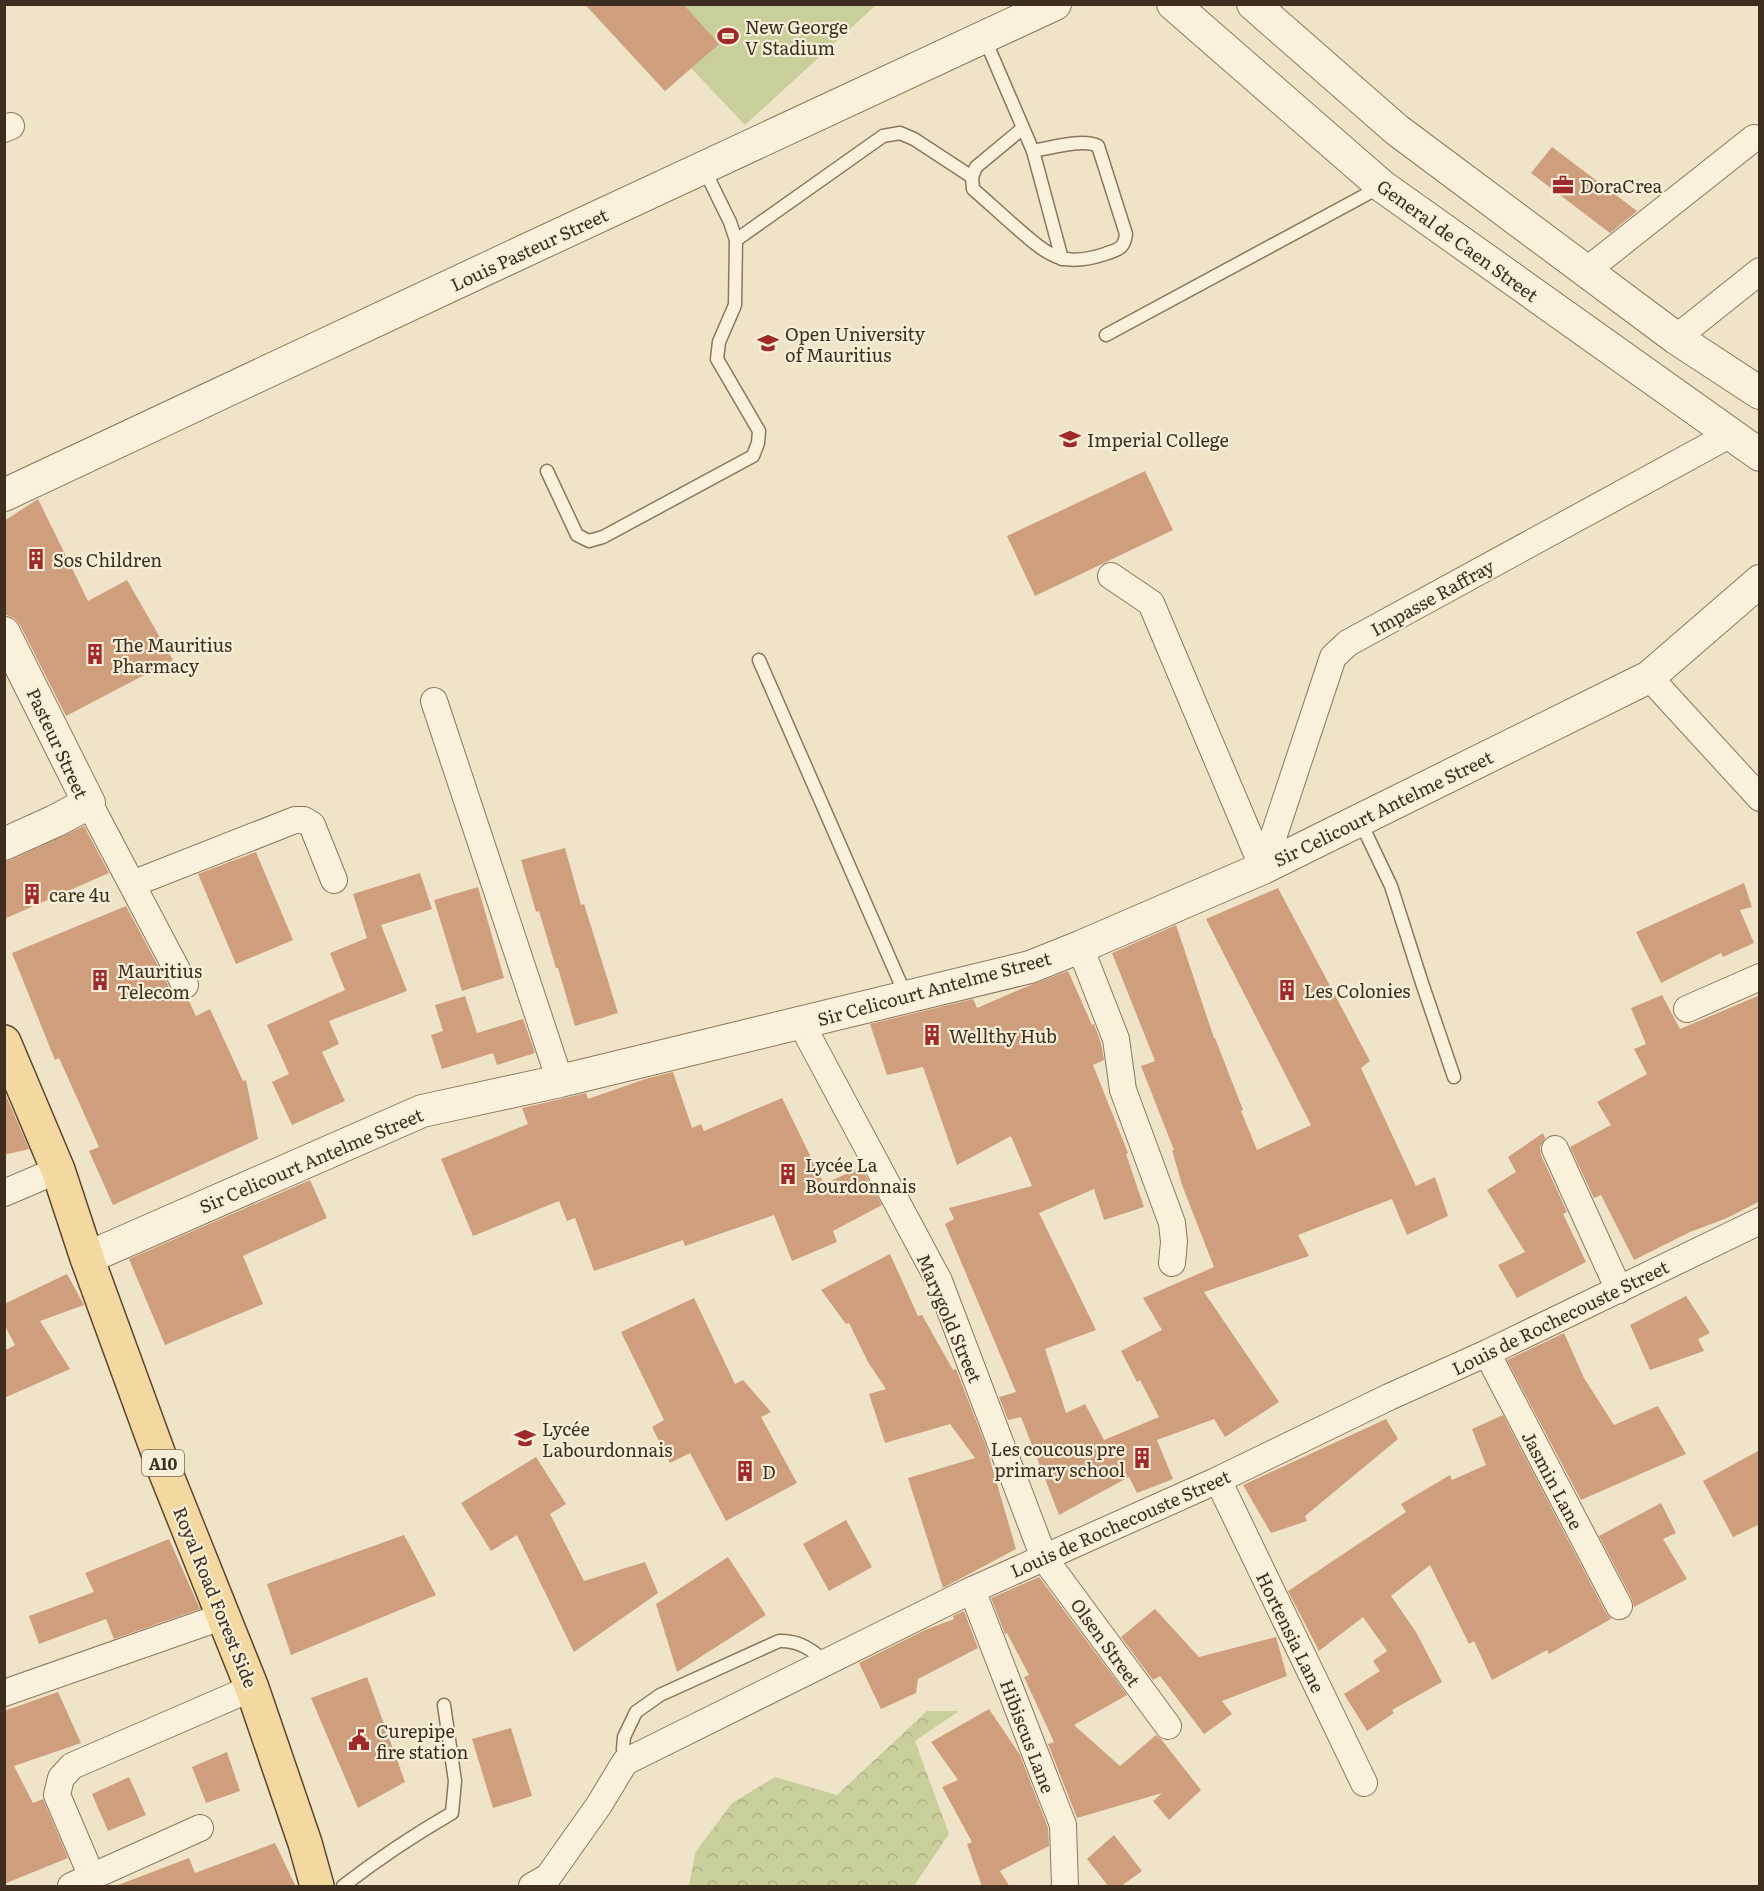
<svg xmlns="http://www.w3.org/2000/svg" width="1764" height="1891" font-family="Literata,serif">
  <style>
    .green { fill: #c9cf9b }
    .forest { fill: url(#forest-crowns) }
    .building { fill: #cf9f7d }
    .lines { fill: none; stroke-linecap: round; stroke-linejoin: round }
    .service-casing { stroke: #8d765c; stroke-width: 15 }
    .minor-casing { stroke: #8d765c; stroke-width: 28 }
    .tertiary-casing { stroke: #8d765c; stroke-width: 34 }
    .primary-casing { stroke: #5b4430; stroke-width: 36 }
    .service { stroke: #faf1dc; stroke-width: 12 }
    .minor { stroke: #faf1dc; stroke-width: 26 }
    .tertiary { stroke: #faf1dc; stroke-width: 32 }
    .primary { stroke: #f3d9a0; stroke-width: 33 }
    .labels { text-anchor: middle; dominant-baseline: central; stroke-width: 4.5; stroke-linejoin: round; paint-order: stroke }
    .shield { fill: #f7eed8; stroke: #756857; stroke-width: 1.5 }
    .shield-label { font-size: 16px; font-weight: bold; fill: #3d2e20 }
    .poi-label { font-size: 18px; fill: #3d2e20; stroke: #f7eed8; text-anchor: start }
    .street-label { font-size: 18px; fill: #3d2e20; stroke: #f7eed8 }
  </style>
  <defs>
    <pattern id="forest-crowns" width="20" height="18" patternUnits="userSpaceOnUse" patternTransform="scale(1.5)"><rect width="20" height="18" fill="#c9cf9b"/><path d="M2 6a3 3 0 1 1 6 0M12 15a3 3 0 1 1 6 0" fill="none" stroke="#aeb285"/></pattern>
  </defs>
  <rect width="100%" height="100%" fill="#f0e4c8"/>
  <path class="green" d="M585,5H876L745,125L691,68L665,91Z"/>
  <path class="forest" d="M927,1711H959L915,1741L949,1834L914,1886H689L695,1853L732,1803L775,1777L837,1795Z"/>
  <g class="building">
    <path d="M585,4H683L719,44L665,91Z"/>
    <path d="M1552,147L1637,211L1636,212L1610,233L1531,173Z"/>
    <path d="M1145,471L1173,530L1035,596L1007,536Z"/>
    <path d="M38,499L88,601L127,580L173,660L66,716L20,625L14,618L4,614V521Z"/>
    <path d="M84,826L109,873L4,919V862L11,860Z"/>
    <path d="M565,848L581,905L584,904L618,1013L575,1026L558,968H556L539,911L536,912L521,860Z"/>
    <path d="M256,852L293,940L236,964L198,874Z"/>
    <path d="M420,873L432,909L381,925L407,991L329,1021L339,1044L322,1052L345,1101L292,1125L272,1082L289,1074L267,1025L345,990L330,953L367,938L353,894Z"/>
    <path d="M1744,883L1752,907L1740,910L1754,943L1723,957L1721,953L1661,983L1636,932Z"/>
    <path d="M478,887L504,978L462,991L434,900Z"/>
    <path d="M1278,888L1370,1061L1361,1068L1416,1186L1435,1177L1448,1216L1407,1235L1392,1199L1298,1235L1309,1256L1204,1292L1279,1402L1225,1437L1214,1419L1157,1440L1173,1479L1137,1493L1129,1477L1059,1515L1021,1417L1008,1420L999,1397L1016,1392L945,1224L954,1219L949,1208L1032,1186L1011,1136L957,1165L923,1067L887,1075L870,1024L973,999L977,1008L1028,986L1068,971L1092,1025L1094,1024L1101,1043L1104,1060L1093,1065L1128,1153L1126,1154L1144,1207L1104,1220L1094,1189L1039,1213L1096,1330L1045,1349L1066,1413L1085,1404L1104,1440L1159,1417L1140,1380L1137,1382L1121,1351L1162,1330L1143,1298L1214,1267L1182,1185L1172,1150H1174L1141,1066L1155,1061L1112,953L1176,925L1214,1038H1215L1243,1110L1241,1111L1257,1150L1311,1125L1206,919Z"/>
    <path d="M126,906L172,992L178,998L188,999L196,1016L210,1009L243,1081L246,1080L258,1139L113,1205L89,1151L99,1147L59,1058L55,1060L12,953Z"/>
    <path d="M1662,995L1680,1029L1760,995V1201L1727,1218L1690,1232L1634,1260L1601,1195L1594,1198L1570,1147L1611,1125L1597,1102L1647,1074L1634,1049L1646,1044L1631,1008Z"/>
    <path d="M465,996L477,1033L523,1019L535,1053L497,1065L493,1053L442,1069L431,1035L443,1031L435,1005Z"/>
    <path d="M673,1072L692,1128L701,1124L704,1131L782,1098L824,1184L861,1167L882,1205L833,1231L837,1242L792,1261L774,1215L685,1246L683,1240L594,1271L575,1218L567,1221L559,1201L473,1236L441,1159L528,1124L522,1108L586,1093L588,1099L645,1079Z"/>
    <path d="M4,1091L29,1149L4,1155Z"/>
    <path d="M1543,1133L1545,1138L1540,1147L1541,1155L1567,1212L1563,1214L1586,1262L1517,1298L1498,1265L1525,1252L1487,1190L1516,1172L1508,1157Z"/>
    <path d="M310,1180L327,1218L243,1256L263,1304L165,1345L129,1259Z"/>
    <path d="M890,1254L918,1316L922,1315L953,1370L956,1369L986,1446L1016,1549L943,1588L908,1478L975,1458L950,1424L885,1443L869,1394L886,1389L868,1362L849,1323L846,1324L821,1290Z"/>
    <path d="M67,1274L84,1305L40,1321L70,1369L4,1398V1351L15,1345L4,1324V1304Z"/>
    <path d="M1686,1296L1710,1333L1698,1339L1704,1351L1650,1370L1630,1325Z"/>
    <path d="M694,1298L735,1384L743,1380L771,1412L761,1417L797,1483L726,1521L690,1453L670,1463L652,1427L664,1420L621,1332Z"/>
    <path d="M1564,1333L1584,1378L1614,1425L1658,1406L1686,1454L1581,1500L1507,1360Z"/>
    <path d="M1503,1415L1606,1613L1611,1619L1549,1654L1547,1650L1492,1680L1474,1641L1469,1644L1430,1565L1391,1596L1416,1632L1442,1682L1392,1710L1394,1713L1367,1731L1344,1694L1380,1671L1373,1661L1387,1651L1363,1617L1319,1651L1288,1591L1406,1512L1401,1504L1450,1475L1452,1480L1486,1465L1472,1429Z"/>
    <path d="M1386,1419L1398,1439L1305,1516L1307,1521L1271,1533L1243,1485Z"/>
    <path d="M1760,1450V1524L1733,1537L1703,1481Z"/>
    <path d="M536,1457L566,1504L550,1514L584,1581L645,1562L658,1593L574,1652L517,1535L491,1551L461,1503Z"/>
    <path d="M1661,1503L1676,1533L1663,1539L1687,1579L1634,1607L1632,1599L1599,1536Z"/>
    <path d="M846,1520L872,1567L829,1591L803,1544Z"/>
    <path d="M404,1535L436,1595L291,1655L267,1584Z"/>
    <path d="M169,1539L200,1609L114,1639L106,1619L39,1644L29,1616L94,1592L85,1573Z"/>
    <path d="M728,1557L766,1615L677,1672L656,1604Z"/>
    <path d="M1039,1577L1127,1695L1074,1725L1120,1766L1156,1735L1161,1739L1201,1790L1169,1820L1153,1801L1162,1793L1077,1818L1048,1744L1054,1742L1024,1677L1029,1675L1007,1633L1005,1634L991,1598Z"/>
    <path d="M1155,1609L1199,1657L1276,1637L1287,1676L1222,1701L1232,1714L1204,1734L1160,1676L1153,1680L1121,1637Z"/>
    <path d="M964,1611L978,1648L918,1679L916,1693L881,1709L859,1663L925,1630L954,1619L953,1616Z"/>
    <path d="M367,1677L405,1782L358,1808L311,1698Z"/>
    <path d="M58,1692L81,1743L14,1766L33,1803L43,1799L68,1858L4,1884V1711Z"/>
    <path d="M989,1709L1020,1755L1048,1828L1049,1846L1000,1871L1010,1887H982L967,1844L972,1842L942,1787L958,1780L931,1742Z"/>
    <path d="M511,1728L532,1796L493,1808L472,1739Z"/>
    <path d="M227,1752L240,1791L206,1803L192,1767Z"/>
    <path d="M129,1777L146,1815L108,1831L92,1794Z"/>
    <path d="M1114,1835L1142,1871L1120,1887H1109L1087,1859Z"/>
    <path d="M275,1843L296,1887H118V1885L189,1858L195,1873Z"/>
  </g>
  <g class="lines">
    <defs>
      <g id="service">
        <path d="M984,37L1033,151L1062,259"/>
        <path d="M1023,128L976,167L972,177L973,189C988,202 1003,216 1018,229C1049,256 1063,268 1105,254C1119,249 1124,249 1126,234L1098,146C1084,138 1050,148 1033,151"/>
        <path d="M736,240L883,136L900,133L914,139L972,177"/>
        <path d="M1106,335L1382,186"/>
        <path d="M547,471L577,535L589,541L603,537L753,456L758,443L759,431L717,359L719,342L735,305L736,240L730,222L704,169"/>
        <path d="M759,660L906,996"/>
        <path d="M1360,821L1391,886L1422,983L1454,1077"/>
        <path d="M625,1762L623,1749L624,1737L636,1712L660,1695L779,1641C799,1640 812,1650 826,1662"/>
        <path d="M343,1886C378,1859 414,1835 452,1813L455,1781L444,1705"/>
      </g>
      <g id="minor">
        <path d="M4,129L11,126"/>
        <path d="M1586,271L1754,138"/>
        <path d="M1676,338L1760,271"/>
        <path d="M1111,576L1151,603L1263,868"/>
        <path d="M1649,677L1760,798"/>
        <path d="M434,701L560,1081"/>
        <path d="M89,803L185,985"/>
        <path d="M1263,868L1333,657L1348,643L1729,435"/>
        <path d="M132,884L295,820H304L312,825L334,880"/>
        <path d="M1080,947L1116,1039L1123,1090L1172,1223L1174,1242L1172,1263"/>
        <path d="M1687,1009L1760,977"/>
        <path d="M801,1023L939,1281L1044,1558L1168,1726"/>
        <path d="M1555,1149L1619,1290"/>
        <path d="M4,1193L58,1170"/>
        <path d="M1487,1353L1619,1606"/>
        <path d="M1218,1480L1364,1783"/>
        <path d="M972,1590L1063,1825L1065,1886"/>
        <path d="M4,1693L224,1616"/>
        <path d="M92,1877L57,1795L61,1778L72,1766L252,1688"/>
        <path d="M71,1886L200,1828"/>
        <path d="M532,1886L548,1877L599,1805L625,1762L972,1590L1218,1480L1389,1397L1487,1353L1760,1221"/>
      </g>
      <g id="tertiary">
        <path d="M1173,4L1382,186L1760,455"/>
        <path d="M1253,4L1397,130L1676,338L1760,393"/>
        <path d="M4,495L520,253L1055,4"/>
        <path d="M4,633L89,803L55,821L4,844"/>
        <path d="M87,1258L422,1111L560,1081L1030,967L1080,947L1263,868L1649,677L1760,581"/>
      </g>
      <path id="primary" d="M4,1042L58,1170L87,1258L163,1466L252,1688L305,1843L317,1886"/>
    </defs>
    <use href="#service" class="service-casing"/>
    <use href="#minor" class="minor-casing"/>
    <use href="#tertiary" class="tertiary-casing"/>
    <use href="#primary" class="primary-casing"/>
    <use href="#service" class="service"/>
    <use href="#minor" class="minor"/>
    <use href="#tertiary" class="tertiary"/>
    <use href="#primary" class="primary"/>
  </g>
  <defs>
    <symbol id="stadium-bare" viewBox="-9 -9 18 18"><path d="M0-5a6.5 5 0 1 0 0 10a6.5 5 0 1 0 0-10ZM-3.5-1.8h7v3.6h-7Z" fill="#9e2a2b" stroke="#f7eed8" stroke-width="2.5" paint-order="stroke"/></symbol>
    <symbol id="office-bare" viewBox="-9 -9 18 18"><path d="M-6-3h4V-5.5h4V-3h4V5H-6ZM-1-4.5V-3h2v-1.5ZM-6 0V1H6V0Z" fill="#9e2a2b" stroke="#f7eed8" stroke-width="2.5" paint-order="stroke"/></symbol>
    <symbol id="university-bare" viewBox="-9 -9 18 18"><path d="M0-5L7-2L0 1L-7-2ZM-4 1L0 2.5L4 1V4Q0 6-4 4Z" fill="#9e2a2b" stroke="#f7eed8" stroke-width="2.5" paint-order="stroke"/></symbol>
    <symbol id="building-bare" viewBox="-9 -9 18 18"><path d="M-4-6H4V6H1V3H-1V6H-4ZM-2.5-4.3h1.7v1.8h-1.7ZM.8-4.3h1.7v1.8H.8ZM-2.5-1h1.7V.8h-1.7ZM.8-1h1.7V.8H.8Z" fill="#9e2a2b" stroke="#f7eed8" stroke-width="2.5" paint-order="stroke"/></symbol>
    <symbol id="school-bare" viewBox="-9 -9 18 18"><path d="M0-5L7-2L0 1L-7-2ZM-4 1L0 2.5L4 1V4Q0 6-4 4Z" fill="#9e2a2b" stroke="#f7eed8" stroke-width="2.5" paint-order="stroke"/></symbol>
    <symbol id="civic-bare" viewBox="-9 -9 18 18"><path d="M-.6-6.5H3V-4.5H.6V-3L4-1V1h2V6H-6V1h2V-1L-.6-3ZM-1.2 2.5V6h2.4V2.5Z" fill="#9e2a2b" stroke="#f7eed8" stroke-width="2.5" paint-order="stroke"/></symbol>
  </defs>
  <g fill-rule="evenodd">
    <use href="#stadium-bare" x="713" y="21" width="30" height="30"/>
    <use href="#office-bare" x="1548" y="170" width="30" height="30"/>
    <use href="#university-bare" x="753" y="328" width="30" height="30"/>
    <use href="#university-bare" x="1055" y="424" width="30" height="30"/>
    <use href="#building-bare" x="21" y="544" width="30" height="30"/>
    <use href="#building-bare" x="80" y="639" width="30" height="30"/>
    <use href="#building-bare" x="17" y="879" width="30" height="30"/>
    <use href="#building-bare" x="85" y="965" width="30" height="30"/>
    <use href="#building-bare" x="1272" y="975" width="30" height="30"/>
    <use href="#building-bare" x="917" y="1020" width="30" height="30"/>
    <use href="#building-bare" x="773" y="1159" width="30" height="30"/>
    <use href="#school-bare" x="510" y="1423" width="30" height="30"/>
    <use href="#building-bare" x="1127" y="1443" width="30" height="30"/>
    <use href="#building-bare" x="730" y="1456" width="30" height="30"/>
    <use href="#civic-bare" x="344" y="1725" width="30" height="30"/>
  </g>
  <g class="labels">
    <rect class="shield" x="142" y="1450" width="42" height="26" rx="4.5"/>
    <g class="shield-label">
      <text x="163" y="1463">A10</text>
    </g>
    <g class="poi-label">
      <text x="745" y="26">New George<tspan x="745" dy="21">V Stadium</tspan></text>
      <text x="1580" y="185">DoraCrea</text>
      <text x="785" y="333">Open University<tspan x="785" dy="21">of Mauritius</tspan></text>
      <text x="1087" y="439">Imperial College</text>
      <text x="53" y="559">Sos Children</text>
      <text x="112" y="644">The Mauritius<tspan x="112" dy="21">Pharmacy</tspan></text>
      <text x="49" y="894">care 4u</text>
      <text x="117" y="970">Mauritius<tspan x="117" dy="21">Telecom</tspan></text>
      <text x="1304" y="990">Les Colonies</text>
      <text x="949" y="1035">Wellthy Hub</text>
      <text x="805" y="1164">Lycée La<tspan x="805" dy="21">Bourdonnais</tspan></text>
      <text x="542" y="1428">Lycée<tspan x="542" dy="21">Labourdonnais</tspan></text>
      <text x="1125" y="1448" text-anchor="end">Les coucous pre<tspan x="1125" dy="21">primary school</tspan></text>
      <text x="762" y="1471">D</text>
      <text x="376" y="1730">Curepipe<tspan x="376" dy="21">fire station</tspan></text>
    </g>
    <g class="street-label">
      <text transform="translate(1458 240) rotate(36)">General de Caen Street</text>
      <text transform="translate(529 249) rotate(-25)">Louis Pasteur Street</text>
      <text transform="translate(1432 597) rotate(-29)">Impasse Raffray</text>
      <text transform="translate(58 743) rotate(65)">Pasteur Street</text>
      <text transform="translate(1383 808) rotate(-26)">Sir Celicourt Antelme Street</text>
      <text transform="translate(934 988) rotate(-15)">Sir Celicourt Antelme Street</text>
      <text transform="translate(311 1160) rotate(-23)">Sir Celicourt Antelme Street</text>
      <text transform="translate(1560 1317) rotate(-26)">Louis de Rochecouste Street</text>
      <text transform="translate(950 1318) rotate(67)">Marygold Street</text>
      <text transform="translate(1553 1480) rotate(62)">Jasmin Lane</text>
      <text transform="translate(1120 1523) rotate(-24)">Louis de Rochecouste Street</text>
      <text transform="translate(216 1597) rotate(68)">Royal Road Forest Side</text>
      <text transform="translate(1291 1632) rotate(64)">Hortensia Lane</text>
      <text transform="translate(1106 1642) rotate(54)">Olsen Street</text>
      <text transform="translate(1028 1736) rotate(69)">Hibiscus Lane</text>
    </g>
  </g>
  <rect width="1764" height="1891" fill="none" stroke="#3d2e20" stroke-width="12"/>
</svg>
